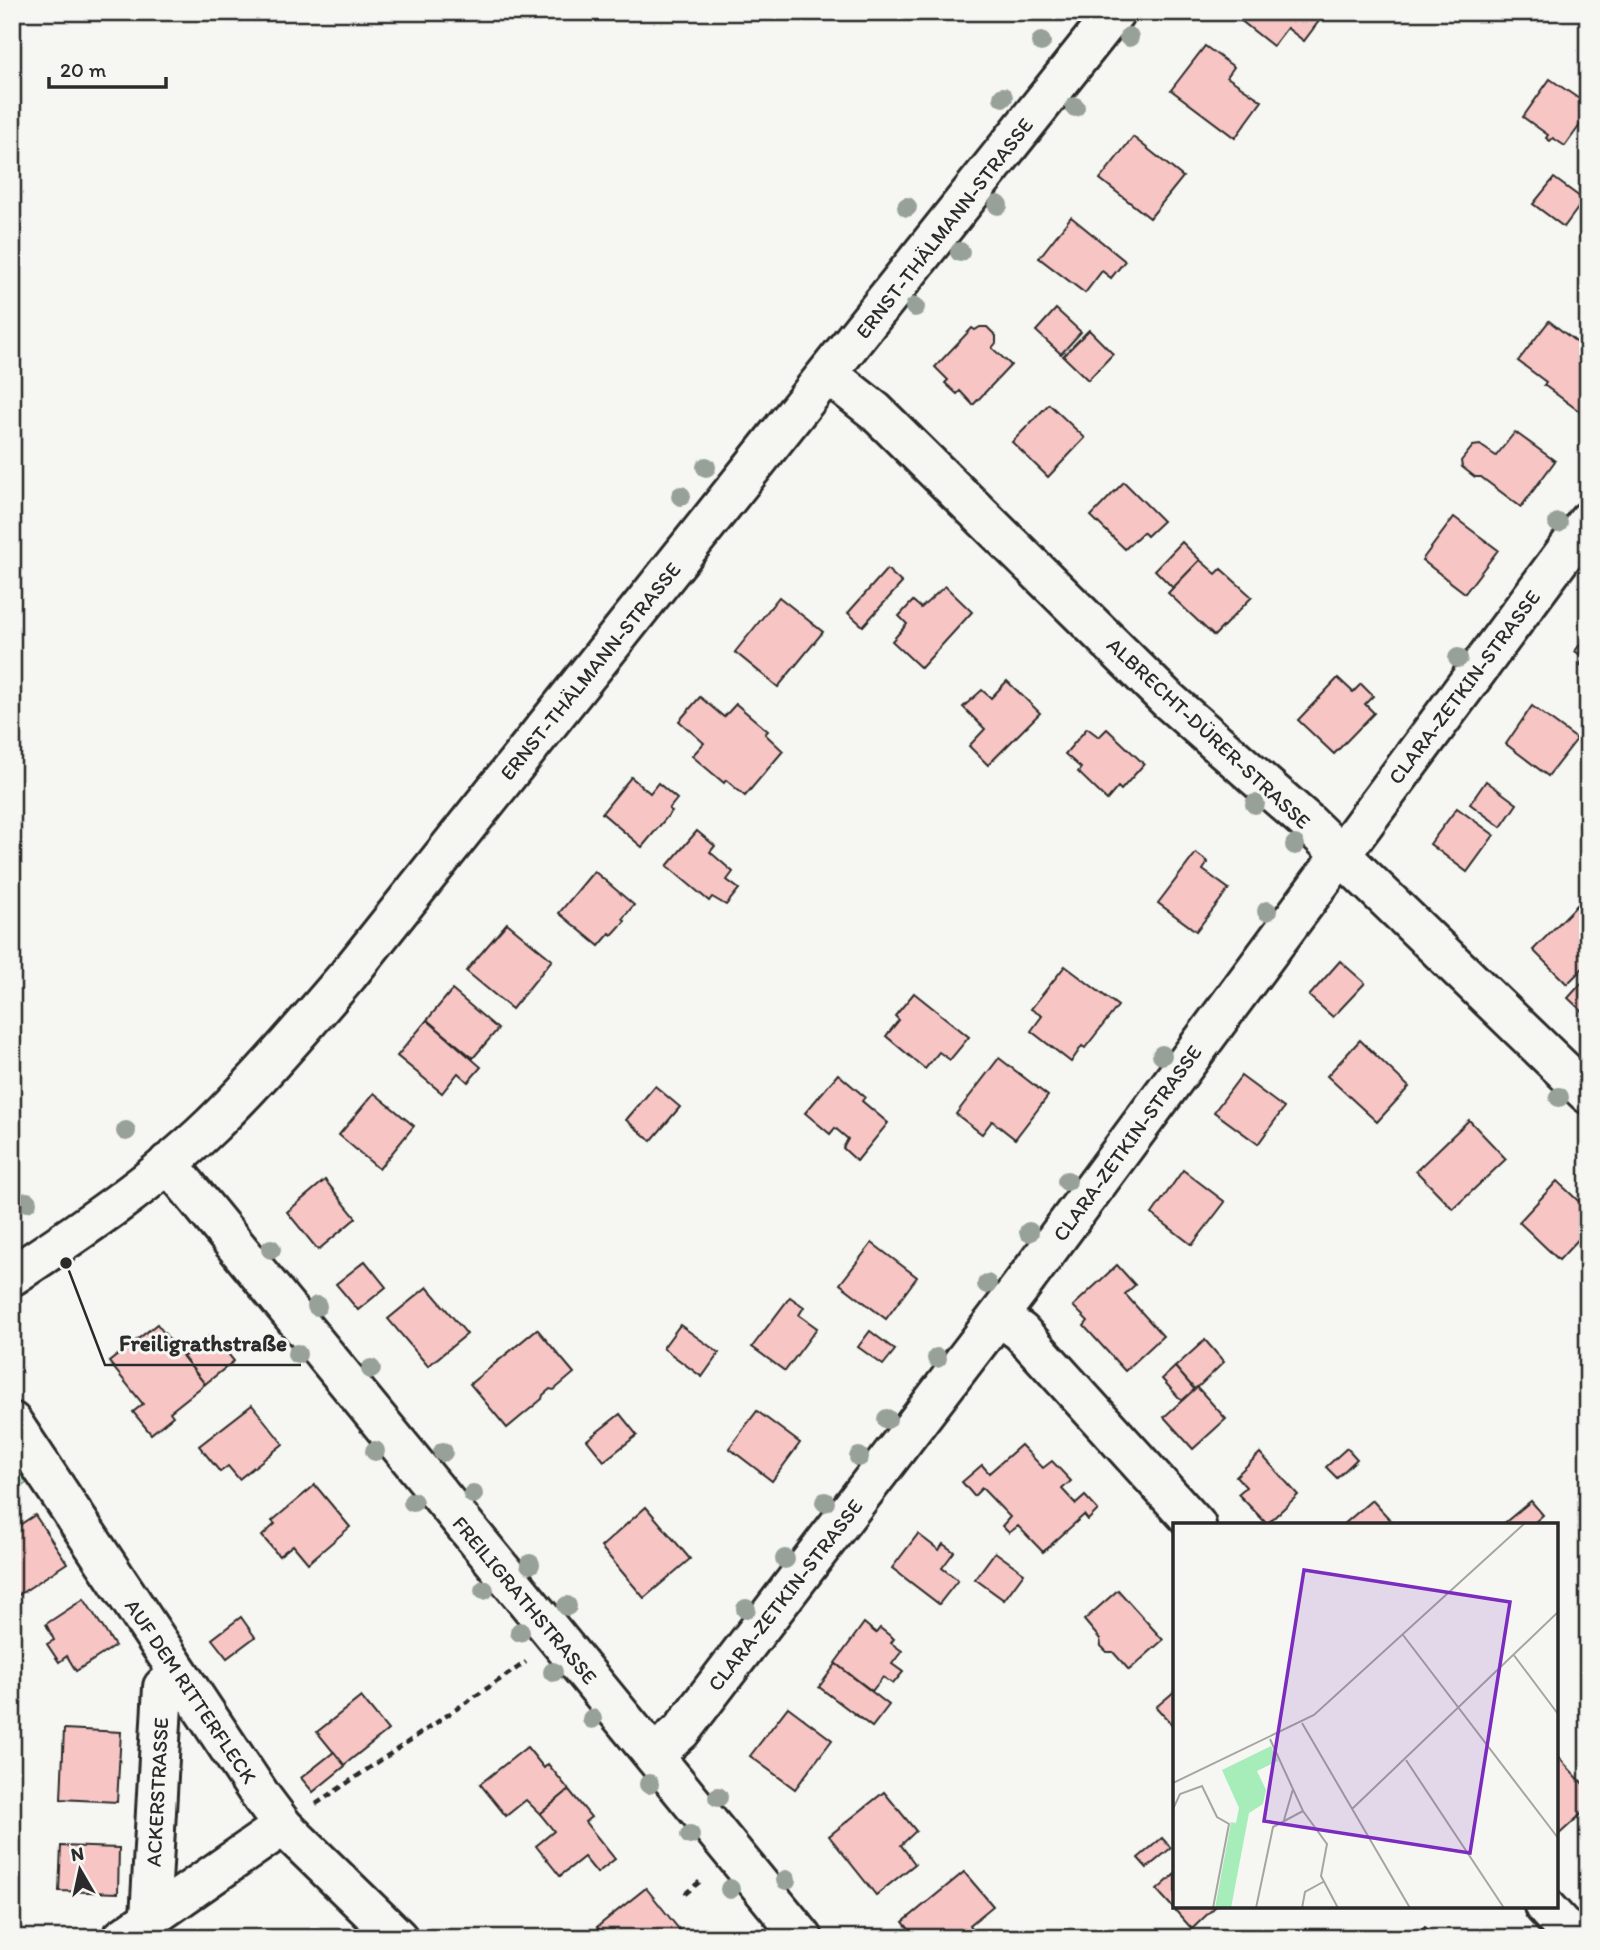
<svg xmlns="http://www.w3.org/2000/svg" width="1600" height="1950" font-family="Itim,sans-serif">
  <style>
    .green { fill: #a6edba; stroke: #688c72; stroke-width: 2 }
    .building { fill: #f7c6c4; stroke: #2b2b2b; stroke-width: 2 }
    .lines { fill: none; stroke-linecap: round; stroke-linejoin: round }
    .minor-casing { stroke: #2b2b2b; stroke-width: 44 }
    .tertiary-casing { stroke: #2b2b2b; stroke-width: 44 }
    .path { stroke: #2b2b2b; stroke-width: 4.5; stroke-dasharray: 7 5; stroke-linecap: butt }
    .minor { stroke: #f6f6f2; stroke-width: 38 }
    .tertiary { stroke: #f6f6f2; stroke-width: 38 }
    .tree { fill: #97a198 }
    .labels { text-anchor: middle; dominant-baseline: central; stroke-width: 6; stroke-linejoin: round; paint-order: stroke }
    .street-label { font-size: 21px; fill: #2b2b2b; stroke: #f6f6f2 }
    .inset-road { fill: none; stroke: #a5a5a2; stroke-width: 2 }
    .view { fill: #7b2cbf; fill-opacity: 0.15; stroke: #7b2cbf; stroke-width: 3.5 }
    .inset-edge { fill: none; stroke: #2b2b2b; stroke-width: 3.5 }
    .leader { fill: none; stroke: #2b2b2b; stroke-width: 2.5 }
    .callout-dot { fill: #2b2b2b; stroke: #f6f6f2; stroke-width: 2.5 }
    .callout-label { font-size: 23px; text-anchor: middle; font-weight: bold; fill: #2b2b2b; stroke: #f6f6f2; stroke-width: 6; stroke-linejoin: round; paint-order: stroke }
  </style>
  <rect width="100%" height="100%" fill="#f6f6f2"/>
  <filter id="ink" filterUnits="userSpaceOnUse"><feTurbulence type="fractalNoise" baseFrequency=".0143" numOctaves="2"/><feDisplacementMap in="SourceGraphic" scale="14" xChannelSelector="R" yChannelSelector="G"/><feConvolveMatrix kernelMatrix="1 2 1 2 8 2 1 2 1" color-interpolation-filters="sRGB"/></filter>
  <g filter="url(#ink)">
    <path class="green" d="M12,1458L28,1482L12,1492Z"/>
    <g class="building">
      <path d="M1230,12H1307L1319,21L1304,41L1287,28L1273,46Z"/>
      <path d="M1205,46L1234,67L1227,77L1262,101L1235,138L1171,90Z"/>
      <path d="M1550,79L1588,105V114L1565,146L1553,138L1550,141L1546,138L1548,135L1523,117Z"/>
      <path d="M1133,137L1183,177L1150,218L1100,179Z"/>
      <path d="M1554,178L1584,200L1564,227L1533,204Z"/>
      <path d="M1071,217L1125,261L1111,278L1102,271L1085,293L1039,258Z"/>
      <path d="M1056,309L1081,332L1061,354L1036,331Z"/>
      <path d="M1549,321L1588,351L1587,417L1544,385L1546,382L1518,361Z"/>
      <path d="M980,327H987L996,336V343L992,348L1011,365L973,405L960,391L957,394L945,383L948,380L935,367L972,328L975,330Z"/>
      <path d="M1089,330L1113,354L1088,380L1063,356Z"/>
      <path d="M1049,404L1085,438L1048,477L1012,442Z"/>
      <path d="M1515,432L1555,461L1521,507L1481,477H1475L1462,467L1461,461L1473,446L1480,445L1496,456Z"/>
      <path d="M1124,482L1163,521L1147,536L1143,532L1125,549L1091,516Z"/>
      <path d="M1454,517L1498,550L1465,593L1422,560Z"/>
      <path d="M1182,542L1200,560L1173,588L1155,570Z"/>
      <path d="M1200,560L1216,574L1221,569L1252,597L1214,636L1168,593Z"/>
      <path d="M887,569L902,583L863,626L848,613Z"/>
      <path d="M945,586L972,612L921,668L892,641L907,624L899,616L913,601L921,608Z"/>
      <path d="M779,597L823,632L778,687L735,652Z"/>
      <path d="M1588,634V671L1580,665L1584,658L1575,651Z"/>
      <path d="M1338,678L1353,692L1361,684L1373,696L1365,704L1374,713L1334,754L1298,720Z"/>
      <path d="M1007,681L1040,713L988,765L969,746L985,729L963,707L982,690L991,698Z"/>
      <path d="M700,697L724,717L736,704L768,731L765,734L783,751L745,796L726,780L724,783L692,756L704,743L679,721Z"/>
      <path d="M1532,706L1577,739L1548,776L1506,744Z"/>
      <path d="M1087,728L1099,737L1107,729L1144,764L1121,790L1118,787L1107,800L1078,772L1081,768L1065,754Z"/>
      <path d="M631,777L650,793L658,783L677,799L669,809L672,811L642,847L602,813Z"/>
      <path d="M1486,781L1517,804L1501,827L1470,804Z"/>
      <path d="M1457,808L1494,835L1467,872L1430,844Z"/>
      <path d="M697,831L715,846L710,852L733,872L727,880L739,889L726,905L712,897L709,901L667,866Z"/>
      <path d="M1196,853L1208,862L1203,870L1229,889L1196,931L1158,903Z"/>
      <path d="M594,871L634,905L623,918L625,921L612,935L610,933L599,946L559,913Z"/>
      <path d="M1585,897L1588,899V963L1567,984L1533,950Z"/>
      <path d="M507,923L552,960L512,1009L466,971Z"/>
      <path d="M1340,961L1365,983L1333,1017L1309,996Z"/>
      <path d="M1065,966L1118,1006L1085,1048L1082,1046L1071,1062L1031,1031L1042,1016L1031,1009Z"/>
      <path d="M1588,976V1017L1568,998Z"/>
      <path d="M452,990L498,1029L473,1058L427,1020Z"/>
      <path d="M914,993L969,1037L950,1060L939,1052L925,1069L886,1036L899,1020L895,1016Z"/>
      <path d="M427,1020L481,1067L468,1082L458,1073L442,1093L397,1056Z"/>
      <path d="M1360,1040L1409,1087L1377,1122L1327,1076Z"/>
      <path d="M999,1058L1048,1096L1015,1139L992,1121L982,1134L956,1114Z"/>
      <path d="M838,1074L865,1097L862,1101L888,1123L857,1161L843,1148L848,1139L835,1128L830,1134L805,1113Z"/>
      <path d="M1241,1076L1284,1108L1258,1144L1214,1112Z"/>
      <path d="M655,1086L680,1107L651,1141L626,1120Z"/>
      <path d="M374,1093L414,1126L379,1169L339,1135Z"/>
      <path d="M1469,1120L1506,1159L1453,1209L1416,1171Z"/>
      <path d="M1183,1170L1225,1202L1192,1245L1152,1214Z"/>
      <path d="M325,1180L356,1218L318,1250L287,1212Z"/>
      <path d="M1557,1181L1588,1210V1229L1559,1260L1519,1222Z"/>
      <path d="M872,1243L917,1277L886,1319L840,1284Z"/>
      <path d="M365,1261L386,1287L358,1310L336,1284Z"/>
      <path d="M1117,1265L1135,1285L1125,1294L1163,1336L1125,1371L1084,1326L1088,1321L1073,1306Z"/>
      <path d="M427,1287L467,1334L428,1366L388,1319Z"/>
      <path d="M790,1297L804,1307L799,1315L817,1328L785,1371L752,1347Z"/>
      <path d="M157,1324L205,1384L170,1412L173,1416L151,1434L133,1412L143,1404L109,1362Z"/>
      <path d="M680,1325L719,1353L702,1377L663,1348Z"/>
      <path d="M537,1329L574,1373L554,1390L550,1389L543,1395L542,1399L507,1428L470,1384Z"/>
      <path d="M870,1331L895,1350L883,1365L858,1347Z"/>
      <path d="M212,1334L234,1361L205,1384L183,1357Z"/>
      <path d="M1205,1340L1224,1362L1195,1390L1175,1367Z"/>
      <path d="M1175,1367L1195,1390L1182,1401L1162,1379Z"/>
      <path d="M1197,1387L1226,1419L1193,1449L1164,1417Z"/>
      <path d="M252,1405L283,1444L239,1479L228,1466L220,1472L199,1446Z"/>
      <path d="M757,1411L800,1443L772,1481L729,1448Z"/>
      <path d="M620,1414L637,1435L604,1461L587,1440Z"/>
      <path d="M1021,1445L1043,1468L1052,1461L1071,1481L1062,1489L1076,1504L1085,1496L1098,1510L1088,1520L1084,1515L1043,1552L1018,1526L1009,1533L1002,1526L1010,1517L982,1488L974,1496L962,1482L982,1465L989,1473Z"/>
      <path d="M1347,1448L1357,1459L1337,1478L1326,1467Z"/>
      <path d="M1260,1453L1298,1495L1267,1524L1238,1494L1246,1487L1236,1476Z"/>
      <path d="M315,1485L350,1527L308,1563L293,1545L279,1556L262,1536L275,1524L272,1521Z"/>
      <path d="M1372,1500L1395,1525H1343Z"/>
      <path d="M1531,1501L1543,1515L1534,1523L1535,1525H1502Z"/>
      <path d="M646,1507L690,1559L644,1598L601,1547Z"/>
      <path d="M35,1515L67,1563L14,1598L12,1594V1530Z"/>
      <path d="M918,1534L939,1550L943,1544L954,1552L942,1568L958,1580L939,1604L892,1568Z"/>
      <path d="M995,1552L1024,1573L1004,1600L975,1579Z"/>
      <path d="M1118,1590L1163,1640L1129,1670L1113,1652H1107L1101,1646L1100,1639L1084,1620Z"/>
      <path d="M84,1599L115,1646L76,1671L67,1656L59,1662L47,1644L54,1640L46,1624Z"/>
      <path d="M241,1617L255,1637L227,1658L212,1639Z"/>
      <path d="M864,1623L876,1633L880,1628L894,1639L891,1643L902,1651L892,1664L903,1672L893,1684L883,1677L872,1691L835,1663Z"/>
      <path d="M836,1664L889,1705L872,1727L819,1687Z"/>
      <path d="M1175,1691V1728L1156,1707Z"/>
      <path d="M361,1697L388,1730L344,1765L317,1732Z"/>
      <path d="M788,1707L832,1740L795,1789L750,1756Z"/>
      <path d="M64,1729L121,1732L117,1802L61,1799Z"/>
      <path d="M527,1747L544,1768L548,1764L569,1790L540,1814L526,1800L506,1816L480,1784Z"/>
      <path d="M334,1752L345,1766L313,1792L301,1778Z"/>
      <path d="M1558,1757L1588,1789V1808L1556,1837V1759Z"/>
      <path d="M569,1790L591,1817L585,1822L615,1859L597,1873L584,1857L560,1876L536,1846L554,1831L540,1814Z"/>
      <path d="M884,1792L916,1831L901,1845L915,1864L876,1895L829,1836Z"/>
      <path d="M1162,1838L1171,1848L1147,1868L1138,1858Z"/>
      <path d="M61,1846L119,1848L118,1893L59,1891Z"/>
      <path d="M964,1872L993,1906L970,1925L980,1938H916L903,1922Z"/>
      <path d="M1175,1874V1906H1216L1192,1929L1157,1890Z"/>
      <path d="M646,1888L686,1938H606L597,1927Z"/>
      <path d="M1425,1927L1435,1938H1413Z"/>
    </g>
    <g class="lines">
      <defs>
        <g id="minor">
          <path d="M828,374L875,411L1168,700L1306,821L1588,1094"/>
          <path d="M999,1316L1021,1332L1196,1525"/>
          <path d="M12,1422L262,1798L283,1826L398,1938"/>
          <path d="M654,1755L681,1731L1019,1289L1588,521"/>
          <path d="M1544,1906L1573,1938"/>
          <path d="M150,1918L163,1687L178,1673"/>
          <path d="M122,1938L283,1826"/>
        </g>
        <g id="tertiary">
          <path d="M168,1163L803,1938"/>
          <path d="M12,1276C81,1230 152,1183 212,1125C260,1078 304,1026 348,975L1115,12"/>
        </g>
      </defs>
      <use href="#minor" class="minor-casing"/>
      <use href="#tertiary" class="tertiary-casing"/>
      <g class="path">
        <path d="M316,1804L526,1662"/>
        <path d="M685,1894L703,1879"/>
      </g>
      <use href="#minor" class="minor"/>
      <use href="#tertiary" class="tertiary"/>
    </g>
    <g class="tree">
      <circle cx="1129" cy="37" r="10"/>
      <circle cx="1041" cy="42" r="10"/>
      <circle cx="1003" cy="97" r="10"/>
      <circle cx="1075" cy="107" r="10"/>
      <circle cx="998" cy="205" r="10"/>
      <circle cx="907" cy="207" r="10"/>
      <circle cx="960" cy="252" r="10"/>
      <circle cx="915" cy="307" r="10"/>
      <circle cx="706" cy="467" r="10"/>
      <circle cx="681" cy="496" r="10"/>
      <circle cx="1558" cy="523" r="10"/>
      <circle cx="1458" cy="658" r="10"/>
      <circle cx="1255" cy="804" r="10"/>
      <circle cx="1295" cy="845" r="10"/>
      <circle cx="1267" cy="911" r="10"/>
      <circle cx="1162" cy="1055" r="10"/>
      <circle cx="1559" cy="1097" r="10"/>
      <circle cx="126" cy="1131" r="10"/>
      <circle cx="1067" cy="1181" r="10"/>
      <circle cx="27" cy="1202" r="10"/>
      <circle cx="1029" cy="1232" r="10"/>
      <circle cx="271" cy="1249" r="10"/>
      <circle cx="987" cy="1284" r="10"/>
      <circle cx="317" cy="1306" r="10"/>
      <circle cx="297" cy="1354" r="10"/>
      <circle cx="937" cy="1358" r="10"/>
      <circle cx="371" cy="1369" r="10"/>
      <circle cx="887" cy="1419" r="10"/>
      <circle cx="375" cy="1451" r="10"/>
      <circle cx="443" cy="1452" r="10"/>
      <circle cx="859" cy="1457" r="10"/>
      <circle cx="473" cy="1494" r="10"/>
      <circle cx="413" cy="1502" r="10"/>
      <circle cx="825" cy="1502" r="10"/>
      <circle cx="785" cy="1559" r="10"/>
      <circle cx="530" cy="1564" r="10"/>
      <circle cx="484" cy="1590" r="10"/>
      <circle cx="567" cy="1606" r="10"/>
      <circle cx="746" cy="1609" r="10"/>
      <circle cx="520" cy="1632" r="10"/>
      <circle cx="553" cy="1672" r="10"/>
      <circle cx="592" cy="1719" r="10"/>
      <circle cx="649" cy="1784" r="10"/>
      <circle cx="718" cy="1797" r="10"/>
      <circle cx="690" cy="1835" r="10"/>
      <circle cx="786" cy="1880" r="10"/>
      <circle cx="730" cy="1889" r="10"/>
    </g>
  </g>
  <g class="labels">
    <g class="street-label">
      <text transform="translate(944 228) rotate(-52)">ERNST-THÄLMANN-STRASSE</text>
      <text transform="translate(590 671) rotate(-51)">ERNST-THÄLMANN-STRASSE</text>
      <text transform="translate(1464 687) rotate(-53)">CLARA-ZETKIN-STRASSE</text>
      <text transform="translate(1209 733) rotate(43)">ALBRECHT-DÜRER-STRASSE</text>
      <text transform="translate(1127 1143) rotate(-54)">CLARA-ZETKIN-STRASSE</text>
      <text transform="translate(785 1595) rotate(-52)">CLARA-ZETKIN-STRASSE</text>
      <text transform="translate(525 1600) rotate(50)">FREILIGRATHSTRASSE</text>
      <text transform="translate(191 1691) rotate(56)">AUF DEM RITTERFLECK</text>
      <text transform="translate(157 1792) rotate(-87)">ACKERSTRASSE</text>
    </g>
  </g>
  <g transform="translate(1173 1523)">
    <rect width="385" height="385" fill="#f6f6f2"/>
    <path d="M98,223L105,238L84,248L93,267L90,281L76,290L58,385H42L58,299L63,300L66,285L49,247Z" fill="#a6edba"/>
    <path class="inset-road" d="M230,112L385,315M340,131L385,191M129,200L237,385M97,216L130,288L154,321L148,353L165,385M233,237L331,385M0,260L141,192L352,0M0,286L7,271L29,263L44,294L56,301L40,385M179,286L385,89M111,297L120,266M83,385L100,304L130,288M129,385L132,369L150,359"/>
    <path class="view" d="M131,47L337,79L297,330L91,298Z"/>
    <rect width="385" height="385" class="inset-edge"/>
  </g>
  <path class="leader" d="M66 1263L105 1365H301"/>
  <circle class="callout-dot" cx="66" cy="1263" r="7"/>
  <g class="callout-label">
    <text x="203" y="1351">Freiligrathstraße</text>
  </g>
  <rect width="1600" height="1950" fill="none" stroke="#f6f6f2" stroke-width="42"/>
  <rect x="21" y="21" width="1558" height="1908" fill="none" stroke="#2b2b2b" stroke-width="2.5" filter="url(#ink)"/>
  <g transform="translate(80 1870) rotate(351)" stroke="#f6f6f2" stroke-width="5" paint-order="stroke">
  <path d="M0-5L12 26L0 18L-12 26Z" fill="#2b2b2b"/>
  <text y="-10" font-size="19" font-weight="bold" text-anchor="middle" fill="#2b2b2b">N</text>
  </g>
  <path d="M49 77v10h117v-10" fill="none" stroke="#2b2b2b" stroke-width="3.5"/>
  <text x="60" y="77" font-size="21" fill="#2b2b2b" stroke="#f6f6f2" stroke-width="5" paint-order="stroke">20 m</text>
</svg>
